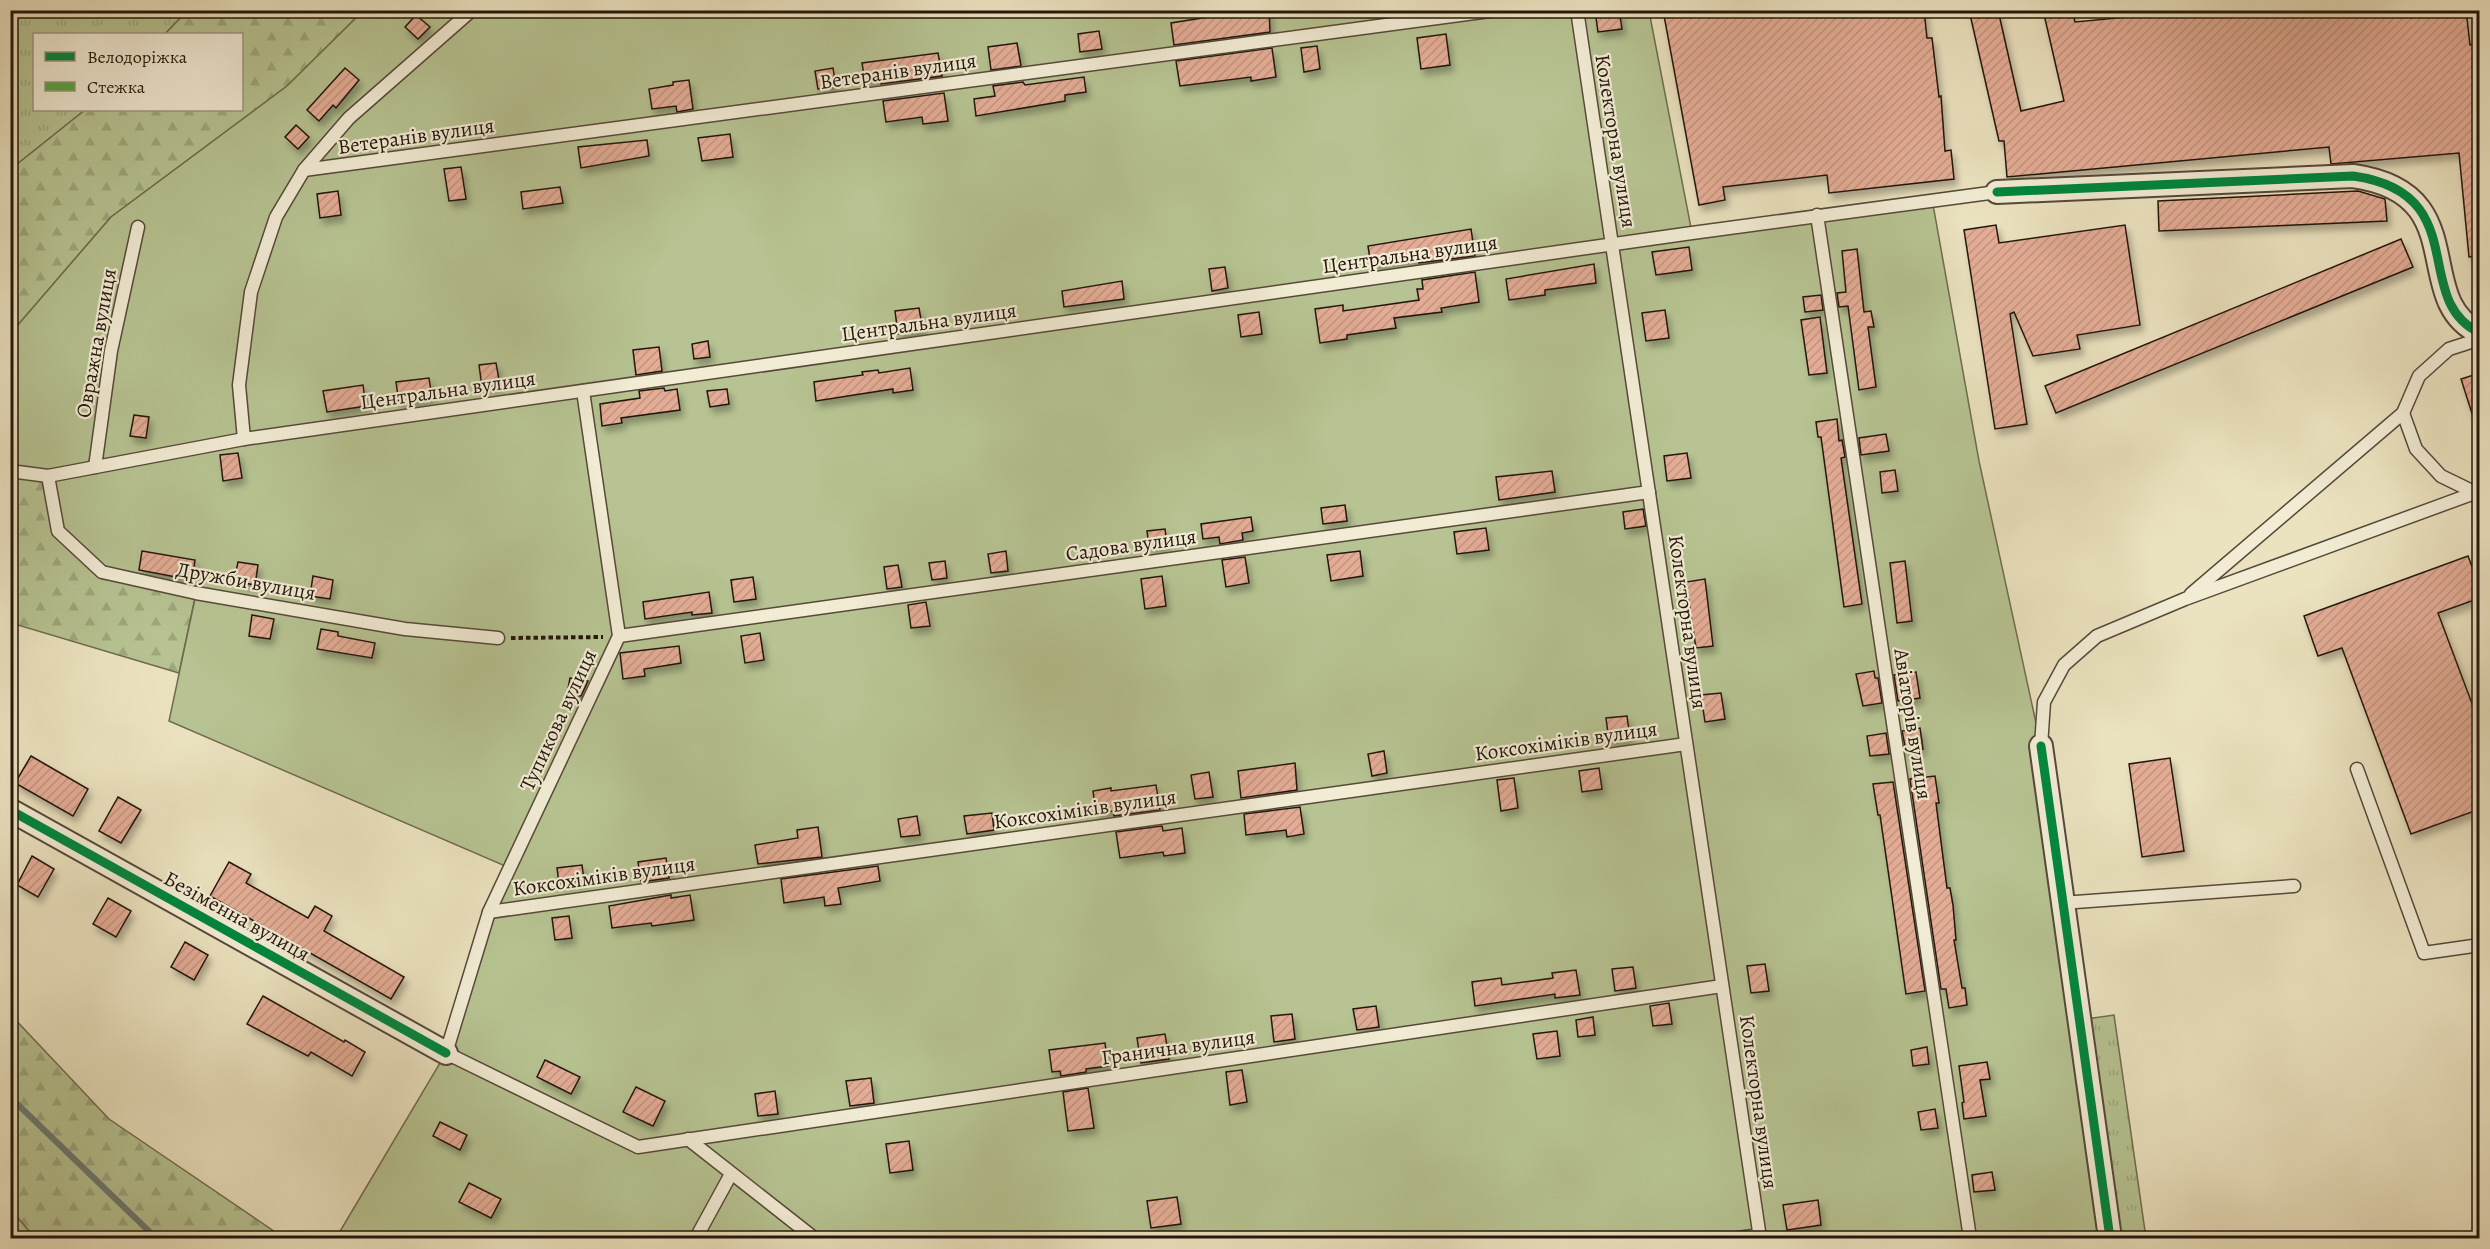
<svg xmlns="http://www.w3.org/2000/svg" width="2490" height="1249" font-family="Alegreya,serif">
  <style>
    .grass { fill: url(#grass-tufts); stroke: #6e6c4f; stroke-width: 1.5 }
    .forest { fill: url(#forest-firs); stroke: #6e6c4f; stroke-width: 1.5 }
    .garden { fill: #b7c392; stroke: #6e6c4f; stroke-width: 1.5 }
    .lines { fill: none; stroke-linecap: round; stroke-linejoin: round }
    .stream { stroke: #6a7a73; stroke-width: 6 }
    .building { fill: url(#building-hatch); stroke: #24160c; stroke-width: 1.5; filter: url(#shadow) }
    .lane-casing { stroke: #564939; stroke-width: 15 }
    .street-casing { stroke: #564939; stroke-width: 26 }
    .path { stroke: #24160c; stroke-width: 4; stroke-dasharray: 4.5 3; stroke-linecap: butt }
    .lane { stroke: #f2ecd5; stroke-width: 12 }
    .street { stroke: #f2ecd5; stroke-width: 22 }
    .quiet { stroke: #53a941; stroke-width: 8; stroke-dasharray: 15 8; stroke-linecap: butt }
    .cycleway-casing { stroke: #f2ecd5; stroke-width: 13 }
    .cycleway { stroke: #00873e; stroke-width: 9 }
    .labels { text-anchor: middle; dominant-baseline: central; stroke-width: 4.5; stroke-linejoin: round; paint-order: stroke }
    .street-label { font-size: 21px; fill: #24160c; stroke: #f2ecd5 }
  </style>
  <defs>
    <pattern id="grass-tufts" width="24" height="20" patternUnits="userSpaceOnUse" patternTransform="scale(1.5)"><rect width="24" height="20" fill="#b7c392"/><path d="M3 7l-1-3M5 7V3M7 7l1-3M15 17l-1-3M17 17v-4M19 17l1-3" fill="none" stroke="#9da77d"/></pattern>
    <pattern id="forest-firs" width="22" height="20" patternUnits="userSpaceOnUse" patternTransform="scale(1.5)"><rect width="22" height="20" fill="#b7c392"/><path d="M5 1l3.5 6h-7zM16 11l3.5 6h-7z" fill="#9da77d"/></pattern>
    <pattern id="building-hatch" width="6" height="6" patternUnits="userSpaceOnUse" patternTransform="scale(1.5)"><rect width="6" height="6" fill="#e3ac95"/><path d="M-1 1l2-2M0 6l6-6M5 7l2-2" fill="none" stroke="#c3937f"/></pattern>
    <filter id="shadow"><feDropShadow dx="3.5" dy="6" stdDeviation="3" flood-color="#0004"/></filter>
  </defs>
  <rect width="100%" height="100%" fill="#ebe2bf"/>
  <filter id="stains"><feTurbulence type="fractalNoise" baseFrequency=".00333" numOctaves="4"/><feColorMatrix values="0 0 0 0 .2 0 0 0 0 .09 0 0 0 0 .02 0 0 0 .5 -.17"/></filter>
  <radialGradient id="worn" r=".72"><stop offset=".6" stop-color="#630" stop-opacity="0"/><stop offset="1" stop-color="#630" stop-opacity=".3"/></radialGradient>
  <g class="grass">
    <path d="M11,11H187L165,34H34V110H85L11,169Z"/>
    <path d="M2114,1015L2146,1238H2110L2079,1020Z"/>
  </g>
  <g class="forest">
    <path d="M187,11H363L287,86L111,217L11,333V169L85,110H242V34H165Z"/>
    <path d="M11,471L48,476L196,593L179,673L11,623Z"/>
    <path d="M10,1014L109,1119L284,1238H35L11,1210Z"/>
  </g>
  <g class="garden">
    <path d="M363,11H1649L1692,233L1932,199L1979,461L2041,746L2110,1238H336L446,1053L510,868L169,721L196,594L102,572L58,531L48,476L11,471V333L111,217L287,86Z"/>
    <path d="M10,1210H11L35,1238H11Z"/>
  </g>
  <g class="lines">
    <path class="stream" d="M10,1097L156,1238"/>
  </g>
  <g class="building">
    <path d="M1253,10H1269L1270,32L1174,45L1171,23Z"/>
    <path d="M1595,10H1619L1622,29L1598,32Z"/>
    <path d="M1663,10H1924L1927,38H1932L1939,97L1941,96L1945,151L1951,150L1954,179L1829,193L1827,175L1723,187L1725,200L1699,205Z"/>
    <path d="M1969,10H1998L2021,111L2064,101L2043,10H2072L2075,22L2202,10H2466L2470,45H2473L2480,110V256L2469,257L2459,153L2331,164L2329,147L2007,177L2004,141H1999Z"/>
    <path d="M416,15L430,27L418,39L405,27Z"/>
    <path d="M1099,31L1102,49L1080,52L1078,34Z"/>
    <path d="M1446,34L1450,65L1421,69L1417,38Z"/>
    <path d="M1017,43L1021,66L991,70L988,47Z"/>
    <path d="M1317,46L1320,69L1304,72L1301,48Z"/>
    <path d="M1272,48L1276,77L1251,81V77L1180,86L1176,61Z"/>
    <path d="M938,53L942,76L881,84L880,79L865,81L862,63Z"/>
    <path d="M345,68L359,80L336,108L333,105L319,121L307,110Z"/>
    <path d="M833,68L836,87L818,89L815,71Z"/>
    <path d="M1084,77L1086,92L1065,95V101L976,116L974,99L995,96L993,86L1023,82L1025,85Z"/>
    <path d="M689,80L693,109L677,112L676,106L652,109L649,89L673,85V82Z"/>
    <path d="M944,93L948,121L923,124L922,117L886,122L883,101Z"/>
    <path d="M296,125L309,137L298,149L285,137Z"/>
    <path d="M730,134L733,157L702,161L698,138Z"/>
    <path d="M647,140L649,156L581,168L578,147Z"/>
    <path d="M461,167L466,199L449,201L444,169Z"/>
    <path d="M560,187L563,203L523,209L521,192Z"/>
    <path d="M338,191L341,215L320,218L317,194Z"/>
    <path d="M2358,191L2385,199L2387,221L2159,231L2158,201Z"/>
    <path d="M1996,225L1999,243L2125,225L2140,325L2077,335L2080,349L2033,356L2014,312L2010,314L2027,424L1995,429L1964,230Z"/>
    <path d="M1471,229L1475,256L1419,263V259L1371,265L1368,246Z"/>
    <path d="M2401,239L2413,267L2056,413L2045,386Z"/>
    <path d="M1689,247L1692,270L1656,275L1652,252Z"/>
    <path d="M1857,249L1864,312L1871,311L1874,327H1868L1876,387L1859,390L1848,306L1839,307L1837,293L1846,292L1842,251Z"/>
    <path d="M1594,264L1596,283L1545,290V295L1509,300L1506,279Z"/>
    <path d="M1225,267L1228,288L1212,291L1209,269Z"/>
    <path d="M1475,272L1479,302L1441,308L1442,312L1394,318L1396,328L1347,335V339L1320,343L1315,309L1343,305V311L1419,300L1417,289H1423L1422,280Z"/>
    <path d="M1122,281L1124,299L1064,307L1062,291Z"/>
    <path d="M1821,295L1823,310L1805,312L1803,297Z"/>
    <path d="M919,308L923,331L898,334L895,311Z"/>
    <path d="M1665,310L1669,338L1646,341L1642,313Z"/>
    <path d="M1259,312L1262,334L1241,337L1238,315Z"/>
    <path d="M1820,317L1827,373L1809,375L1801,320Z"/>
    <path d="M708,341L710,357L694,359L692,344Z"/>
    <path d="M659,347L662,371L636,375L633,350Z"/>
    <path d="M496,363L500,385L482,387L479,365Z"/>
    <path d="M910,368L913,390L893,393V389L816,401L814,382L863,375L862,372L878,370L879,373Z"/>
    <path d="M2480,373V426H2476L2461,379Z"/>
    <path d="M429,378L432,398L399,403L396,382Z"/>
    <path d="M363,385L366,406L327,412L323,391Z"/>
    <path d="M664,388L665,391L677,389L680,410L621,418L622,423L602,426L600,404L640,398L639,391Z"/>
    <path d="M727,389L729,404L710,407L707,391Z"/>
    <path d="M134,415L149,417L146,438L130,436Z"/>
    <path d="M1837,419L1839,441L1842,440L1845,457L1841,458L1862,604L1844,607L1821,437H1818L1816,422Z"/>
    <path d="M1886,434L1889,451L1861,455L1859,438Z"/>
    <path d="M238,453L242,478L223,481L220,455Z"/>
    <path d="M1687,453L1691,478L1667,481L1664,456Z"/>
    <path d="M1895,470L1898,491L1882,493L1880,472Z"/>
    <path d="M1552,471L1555,492L1499,500L1496,477Z"/>
    <path d="M1345,505L1347,521L1323,524L1321,508Z"/>
    <path d="M1643,509L1646,526L1625,529L1623,512Z"/>
    <path d="M1251,517L1253,531L1242,533L1243,540L1220,544L1219,537L1203,539L1201,524Z"/>
    <path d="M1486,528L1489,550L1457,554L1454,532Z"/>
    <path d="M1165,529L1167,545L1149,547L1147,531Z"/>
    <path d="M142,551L195,560L192,580L139,570Z"/>
    <path d="M1006,551L1008,571L991,573L988,554Z"/>
    <path d="M1360,551L1363,576L1331,581L1327,555Z"/>
    <path d="M2468,556L2480,588V598L2438,613L2480,725V809L2411,834L2342,648L2318,656L2304,616Z"/>
    <path d="M1245,557L1249,583L1226,587L1222,560Z"/>
    <path d="M945,561L947,578L932,580L929,563Z"/>
    <path d="M1905,561L1912,621L1897,623L1890,563Z"/>
    <path d="M238,562L258,565L255,585L234,581Z"/>
    <path d="M898,565L902,587L887,589L884,567Z"/>
    <path d="M313,576L333,580L330,599L310,596Z"/>
    <path d="M1162,576L1166,606L1145,609L1141,579Z"/>
    <path d="M753,577L756,599L734,602L731,580Z"/>
    <path d="M1705,579L1713,646L1696,648L1686,582Z"/>
    <path d="M709,592L712,613L692,615V612L645,619L643,602Z"/>
    <path d="M926,602L930,626L911,628L908,605Z"/>
    <path d="M252,615L274,619L270,639L249,636Z"/>
    <path d="M321,629L338,632V636L375,643L372,658L317,649Z"/>
    <path d="M760,633L764,660L745,663L741,636Z"/>
    <path d="M679,646L681,663L644,669L645,676L623,679L620,653Z"/>
    <path d="M1874,671L1875,678H1878L1882,703L1863,706L1856,674Z"/>
    <path d="M1916,672L1920,698L1898,701L1894,675Z"/>
    <path d="M570,678L588,681L581,696L567,694Z"/>
    <path d="M1721,693L1725,719L1705,722L1701,695Z"/>
    <path d="M1627,716L1630,738L1609,741L1606,718Z"/>
    <path d="M1920,728L1923,749L1906,751L1902,731Z"/>
    <path d="M1886,733L1889,754L1870,756L1867,736Z"/>
    <path d="M1384,751L1387,773L1372,776L1368,754Z"/>
    <path d="M31,756L88,789L73,816L15,783Z"/>
    <path d="M2170,758L2184,851L2142,857L2129,764Z"/>
    <path d="M1295,763L1297,790L1241,798L1238,771Z"/>
    <path d="M1599,768L1602,789L1582,792L1579,771Z"/>
    <path d="M1209,772L1213,797L1195,799L1191,775Z"/>
    <path d="M1935,776L1939,803H1936L1947,888H1950L1953,905L1956,940H1954L1962,988H1965L1967,1005L1949,1008L1946,989H1941L1910,779Z"/>
    <path d="M1514,778L1518,808L1501,811L1497,780Z"/>
    <path d="M1893,782L1925,991L1906,994L1880,815H1878L1873,784Z"/>
    <path d="M1156,785L1160,810L1114,816L1113,811L1096,813L1093,791L1111,788V791Z"/>
    <path d="M118,797L141,810L121,843L99,831Z"/>
    <path d="M1300,807L1304,834L1287,837L1286,830L1246,835L1244,814Z"/>
    <path d="M992,813L994,830L967,834L964,816Z"/>
    <path d="M917,816L920,835L901,837L898,819Z"/>
    <path d="M1162,826L1163,831L1182,828L1185,853L1164,856L1163,852L1120,858L1116,832Z"/>
    <path d="M818,827L822,857L758,864L755,845L798,838L797,830Z"/>
    <path d="M32,856L54,869L38,897L17,885Z"/>
    <path d="M666,858L669,878L641,882L638,862Z"/>
    <path d="M229,862L251,874L246,883L308,918L315,906L332,916L324,931L404,977L391,999L210,896Z"/>
    <path d="M582,865L584,880L559,883L557,868Z"/>
    <path d="M878,866L880,881L838,888L841,904L825,906L824,897L784,903L781,879Z"/>
    <path d="M671,895V898L690,895L694,920L652,926L651,923L612,928L609,906Z"/>
    <path d="M108,898L131,911L116,937L93,924Z"/>
    <path d="M569,916L572,938L555,940L552,918Z"/>
    <path d="M185,942L208,955L194,980L171,967Z"/>
    <path d="M1765,964L1769,991L1751,993L1747,966Z"/>
    <path d="M1633,967L1636,988L1615,991L1612,969Z"/>
    <path d="M1576,970L1580,995L1555,998V994L1475,1006L1472,982L1501,978L1502,985L1553,978L1552,973Z"/>
    <path d="M263,996L344,1042L345,1040L365,1052L352,1076L311,1052L308,1056L247,1024Z"/>
    <path d="M1669,1003L1672,1024L1653,1026L1650,1006Z"/>
    <path d="M1376,1006L1379,1027L1357,1030L1353,1009Z"/>
    <path d="M1292,1014L1295,1039L1274,1042L1271,1016Z"/>
    <path d="M1593,1017L1595,1035L1578,1037L1576,1020Z"/>
    <path d="M1557,1031L1560,1056L1537,1059L1533,1034Z"/>
    <path d="M1165,1034L1169,1059L1141,1063L1137,1038Z"/>
    <path d="M1105,1043L1108,1066L1086,1069V1072L1061,1076L1060,1071L1052,1072L1049,1050Z"/>
    <path d="M1927,1047L1929,1064L1913,1066L1911,1050Z"/>
    <path d="M545,1060L580,1077L571,1094L537,1077Z"/>
    <path d="M1987,1062L1990,1079L1980,1080L1986,1116L1964,1119L1962,1103L1964,1102L1959,1066Z"/>
    <path d="M1242,1070L1247,1102L1230,1105L1226,1072Z"/>
    <path d="M871,1078L874,1103L850,1106L846,1081Z"/>
    <path d="M636,1087L665,1101L653,1126L623,1112Z"/>
    <path d="M1088,1088L1094,1128L1068,1131L1063,1092Z"/>
    <path d="M775,1091L778,1114L758,1116L755,1094Z"/>
    <path d="M1935,1109L1938,1128L1921,1130L1918,1112Z"/>
    <path d="M440,1122L467,1135L460,1150L433,1136Z"/>
    <path d="M909,1141L913,1170L890,1173L886,1144Z"/>
    <path d="M1992,1172L1995,1190L1974,1192L1972,1175Z"/>
    <path d="M469,1183L501,1199L491,1218L459,1202Z"/>
    <path d="M1177,1197L1181,1224L1151,1228L1147,1201Z"/>
    <path d="M1818,1200L1821,1225L1787,1230L1783,1205Z"/>
  </g>
  <g class="lines">
    <defs>
      <g id="lane">
        <path d="M1577,10L1760,1238"/>
        <path d="M304,170L1497,10"/>
        <path d="M1817,215L1970,1238"/>
        <path d="M583,391L619,636L489,912L446,1053L638,1147L1722,986"/>
        <path d="M2403,413L2416,449L2441,476L2476,493L2480,504"/>
        <path d="M244,439L239,385L251,292L276,217L304,170L349,118L472,10"/>
        <path d="M95,467L111,351L138,227"/>
        <path d="M10,471L48,476L244,439L1692,233L1997,192"/>
        <path d="M48,476L58,531L102,572L196,593L405,629L498,638"/>
        <path d="M2191,594L2403,413L2419,376L2449,349L2480,339"/>
        <path d="M619,636L1649,492"/>
        <path d="M2041,746L2044,702L2064,665L2097,636L2185,599L2480,491"/>
        <path d="M2357,769L2424,953L2480,945"/>
        <path d="M2062,903L2294,886"/>
        <path d="M489,912L1686,744"/>
        <path d="M688,1139L814,1238"/>
        <path d="M696,1238L731,1174"/>
        <path d="M1738,1238L1760,1235"/>
      </g>
      <g id="street">
        <path d="M1997,192L2353,176C2475,193 2409,300 2480,333"/>
        <path d="M2041,746L2110,1238"/>
        <path d="M10,810L446,1053"/>
      </g>
    </defs>
    <use href="#lane" class="lane-casing"/>
    <use href="#street" class="street-casing"/>
    <path class="path" d="M511,638L603,637"/>
    <use href="#lane" class="lane"/>
    <use href="#street" class="street"/>
    <path class="quiet" d="M10,23L17,10"/>
    <defs>
      <g id="cycleway">
        <path d="M1997,192L2353,176C2475,193 2409,300 2480,333"/>
        <path d="M2041,746L2110,1238"/>
        <path d="M10,810L446,1053"/>
      </g>
    </defs>
    <use href="#cycleway" class="cycleway-casing"/>
    <use href="#cycleway" class="cycleway"/>
  </g>
  <g class="labels">
    <g class="street-label">
      <text transform="translate(898 71) rotate(-8)">Ветеранів вулиця</text>
      <text transform="translate(416 136) rotate(-8)">Ветеранів вулиця</text>
      <text transform="translate(1616 141) rotate(81)">Колекторна вулиця</text>
      <text transform="translate(1410 254) rotate(-8)">Центральна вулиця</text>
      <text transform="translate(929 322) rotate(-8)">Центральна вулиця</text>
      <text transform="translate(96 343) rotate(-80)">Овражна вулиця</text>
      <text transform="translate(448 390) rotate(-8)">Центральна вулиця</text>
      <text transform="translate(1131 545) rotate(-8)">Садова вулиця</text>
      <text transform="translate(246 581) rotate(10)">Дружби вулиця</text>
      <text transform="translate(1688 622) rotate(82)">Колекторна вулиця</text>
      <text transform="translate(558 720) rotate(-65)">Тупикова вулиця</text>
      <text transform="translate(1913 724) rotate(81)">Авіаторів вулиця</text>
      <text transform="translate(1566 741) rotate(-8)">Коксохіміків вулиця</text>
      <text transform="translate(1085 809) rotate(-8)">Коксохіміків вулиця</text>
      <text transform="translate(604 876) rotate(-8)">Коксохіміків вулиця</text>
      <text transform="translate(237 916) rotate(29)">Безіменна вулиця</text>
      <text transform="translate(1178 1047) rotate(-8)">Гранична вулиця</text>
      <text transform="translate(1759 1102) rotate(82)">Колекторна вулиця</text>
    </g>
  </g>
  <rect width="2490" height="1249" fill="none" stroke="#ebe2bf" stroke-width="36"/>
  <rect x="12" y="12" width="2466" height="1225" fill="none" stroke="#24160c" stroke-width="3"/>
  <rect x="18" y="18" width="2454" height="1213" fill="none" stroke="#24160c" stroke-width="1.5"/>
  <rect x="33" y="33" width="210" height="78" fill="#f2ecd5" stroke="#a09685" stroke-width="1.5"/>
  <rect x="45" y="52" width="30" height="9" fill="#00873e" stroke="#a09685" stroke-width="1.5"/>
  <text x="87" y="63" font-size="18" fill="#24160c">Велодоріжка</text>
  <rect x="45" y="82" width="30" height="9" fill="#53a941" stroke="#a09685" stroke-width="1.5"/>
  <text x="87" y="93" font-size="18" fill="#24160c">Стежка</text>
  <rect width="100%" height="100%" filter="url(#stains)"/>
  <rect width="100%" height="100%" fill="url(#worn)"/>
</svg>
